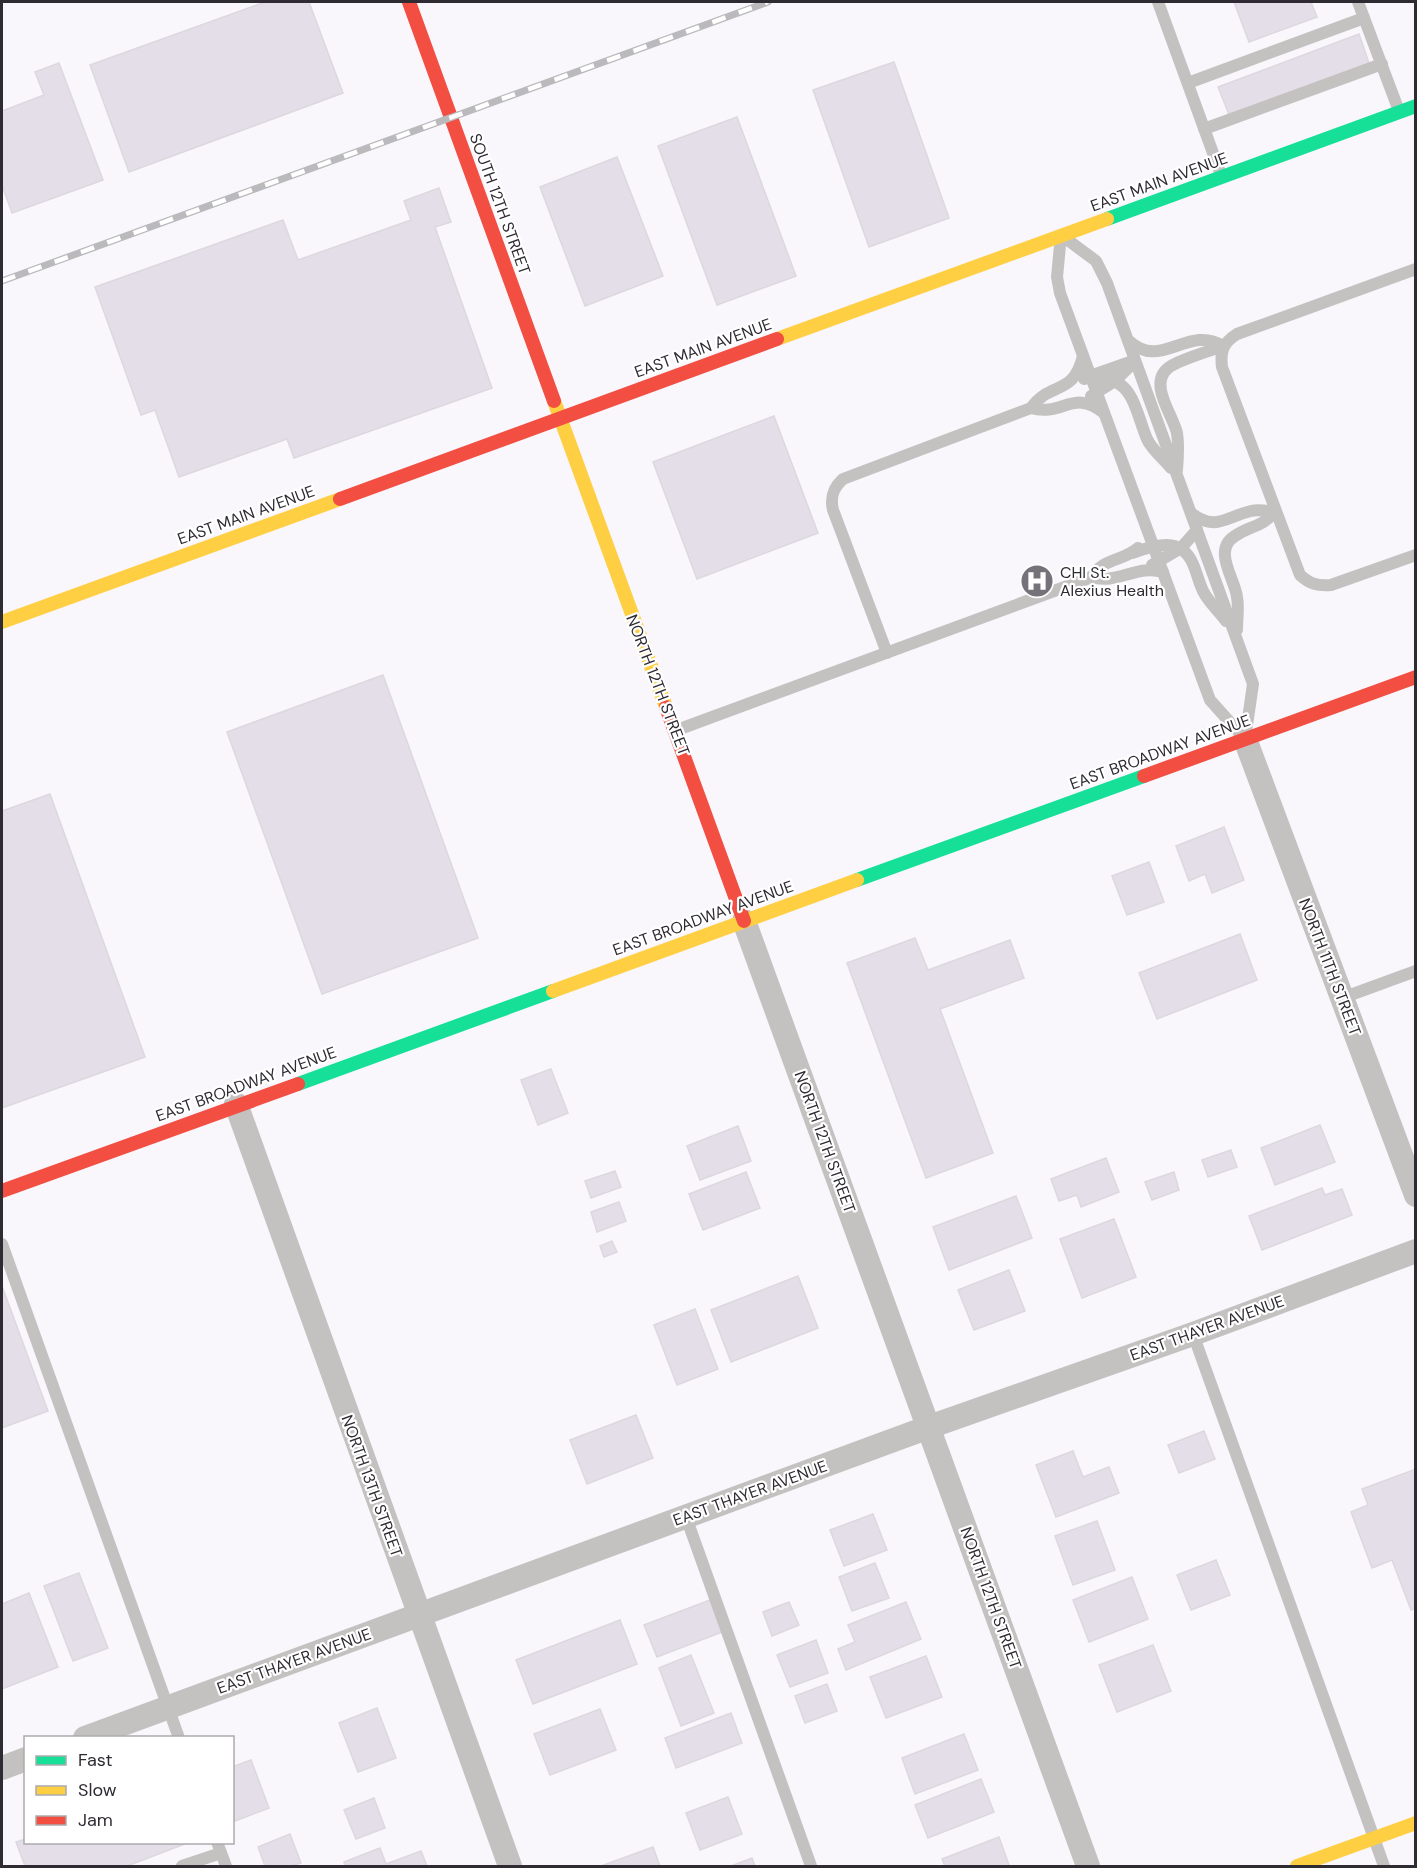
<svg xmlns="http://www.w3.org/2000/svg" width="1417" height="1868" font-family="'DM Sans',sans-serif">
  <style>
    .building { fill: #e3dee8; stroke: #dcd8df; stroke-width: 1.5 }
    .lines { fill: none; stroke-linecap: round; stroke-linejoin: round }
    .lane { stroke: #c3c2c0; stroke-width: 12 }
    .street { stroke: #c3c2c0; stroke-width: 24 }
    .fast { stroke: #16e098; stroke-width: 14 }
    .slow { stroke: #ffcf43; stroke-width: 14 }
    .jam { stroke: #f24e42; stroke-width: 14 }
    .rail-casing { stroke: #bab9bb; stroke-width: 7 }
    .rail { stroke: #fff; stroke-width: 4.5; stroke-dasharray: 14; stroke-linecap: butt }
    .labels { text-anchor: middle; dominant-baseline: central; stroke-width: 4.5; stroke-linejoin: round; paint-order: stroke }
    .street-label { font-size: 16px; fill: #2f2b33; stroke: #fff }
    .poi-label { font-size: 16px; fill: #2f2b33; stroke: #fff; text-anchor: start }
  </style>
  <rect width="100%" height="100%" fill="#f9f6fc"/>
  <g class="building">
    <path d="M265,2H309L343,93L129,172L90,65Z"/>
    <path d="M1234,2H1311L1317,17L1249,42Z"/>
    <path d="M1359,34L1370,66L1230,117L1218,87Z"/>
    <path d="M894,62L949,218L869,247L813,90Z"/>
    <path d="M59,63L103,180L12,213L2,185V111L44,95L35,72Z"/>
    <path d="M737,117L796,276L717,305L658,146Z"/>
    <path d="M617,157L663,276L585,306L540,187Z"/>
    <path d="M439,188L451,222L435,227L492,388L294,458L287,439L179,477L155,410L141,415L95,287L283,220L298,260L411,220L404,201Z"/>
    <path d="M774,416L818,533L697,579L653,462Z"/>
    <path d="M383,675L478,938L322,994L227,732Z"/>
    <path d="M50,794L145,1057L2,1108V811Z"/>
    <path d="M1224,827L1244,880L1212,893L1205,874L1189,881L1176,846Z"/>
    <path d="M1149,862L1164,902L1127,915L1112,876Z"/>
    <path d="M1240,934L1257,980L1157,1019L1139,973Z"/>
    <path d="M915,938L928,970L1010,940L1024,978L940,1009L993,1153L926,1178L847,963Z"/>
    <path d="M551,1069L568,1113L538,1125L521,1080Z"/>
    <path d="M1320,1125L1335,1162L1275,1185L1261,1148Z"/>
    <path d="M738,1126L751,1161L700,1180L687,1146Z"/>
    <path d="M1231,1150L1237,1167L1208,1177L1202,1160Z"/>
    <path d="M1106,1158L1119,1192L1081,1207L1077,1195L1059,1201L1051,1179Z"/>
    <path d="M615,1171L621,1187L591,1198L585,1181Z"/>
    <path d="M746,1172L760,1208L703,1230L689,1194Z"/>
    <path d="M1174,1172L1179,1190L1152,1200L1145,1182Z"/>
    <path d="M1322,1188L1325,1195L1342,1189L1352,1215L1262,1250L1249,1216Z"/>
    <path d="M1016,1196L1032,1238L949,1270L933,1227Z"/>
    <path d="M619,1202L626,1221L597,1232L591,1212Z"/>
    <path d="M1114,1219L1136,1277L1082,1298L1060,1239Z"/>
    <path d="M612,1241L617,1252L604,1257L600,1246Z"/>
    <path d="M1009,1270L1025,1311L974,1330L958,1290Z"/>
    <path d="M798,1276L818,1328L731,1362L711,1310Z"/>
    <path d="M2,1286L48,1411L2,1428Z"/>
    <path d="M695,1309L718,1369L677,1385L654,1325Z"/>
    <path d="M636,1415L653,1458L587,1484L570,1440Z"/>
    <path d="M1204,1431L1215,1459L1179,1473L1168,1445Z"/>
    <path d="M1073,1451L1083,1477L1109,1467L1119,1493L1056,1517L1036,1465Z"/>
    <path d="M1416,1469V1608L1411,1610L1392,1560L1372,1568L1351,1512L1368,1505L1362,1489Z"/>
    <path d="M873,1514L887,1550L844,1566L830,1530Z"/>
    <path d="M1097,1521L1115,1570L1073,1585L1055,1536Z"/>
    <path d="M1216,1560L1230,1595L1191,1610L1177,1575Z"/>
    <path d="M875,1563L889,1598L852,1611L839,1577Z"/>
    <path d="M79,1573L108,1648L73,1661L44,1586Z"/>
    <path d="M1132,1577L1148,1619L1089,1642L1073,1600Z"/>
    <path d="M29,1593L58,1667L2,1689V1604Z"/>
    <path d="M710,1600L722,1632L657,1657L644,1625Z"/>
    <path d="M789,1602L799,1625L772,1636L763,1612Z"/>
    <path d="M906,1602L921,1639L846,1670L838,1649L855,1642L848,1625Z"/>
    <path d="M620,1620L637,1664L533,1704L516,1660Z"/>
    <path d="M816,1640L828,1673L790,1687L777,1655Z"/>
    <path d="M1153,1645L1171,1691L1117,1712L1099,1665Z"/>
    <path d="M691,1655L714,1713L681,1726L659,1668Z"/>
    <path d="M926,1656L942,1697L886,1718L870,1677Z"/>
    <path d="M827,1684L837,1711L805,1723L795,1696Z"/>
    <path d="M377,1708L396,1758L358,1772L339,1723Z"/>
    <path d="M600,1709L616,1750L550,1775L534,1734Z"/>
    <path d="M731,1713L742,1743L676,1768L665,1738Z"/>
    <path d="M964,1734L978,1770L915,1794L902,1758Z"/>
    <path d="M251,1760L269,1808L235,1821L232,1816V1767Z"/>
    <path d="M981,1779L994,1812L928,1838L915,1805Z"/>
    <path d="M728,1797L742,1834L700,1850L686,1813Z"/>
    <path d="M374,1798L385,1828L356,1839L344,1810Z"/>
    <path d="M290,1834L301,1863L291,1866H265L258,1847Z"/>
    <path d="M999,1837L1009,1865L1005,1866H945L942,1859Z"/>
    <path d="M26,1839V1842H190L127,1866H25L16,1842Z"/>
    <path d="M653,1847L660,1866H601Z"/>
    <path d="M380,1848L386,1864L421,1851L427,1866H345L344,1862Z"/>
    <path d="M752,1858L755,1866H731Z"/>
  </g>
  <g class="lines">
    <g class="lane">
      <path d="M1158,2L1221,175"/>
      <path d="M1358,2L1399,111"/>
      <path d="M1188,83L1364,18"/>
      <path d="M1204,129L1382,64"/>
      <path d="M1061,235L1096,261L1107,283L1253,684L1245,739L1210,700L1060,293L1057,277Z"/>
      <path d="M1416,269L1237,334C1223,343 1220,351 1222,367L1300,575C1310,584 1317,586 1331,585L1416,555"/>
      <path d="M1129,341C1161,371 1188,324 1223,346"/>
      <path d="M1093,375L1133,361"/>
      <path d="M1084,379C1091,376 1096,377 1103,378C1135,382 1136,414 1147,439C1152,450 1164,459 1171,468"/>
      <path d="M1091,396L1115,381L1135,361"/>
      <path d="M1031,408C1063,417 1073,388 1104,413"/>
      <path d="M1177,470C1178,458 1179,445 1177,433C1173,415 1149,385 1167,369C1175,361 1210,351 1223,346"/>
      <path d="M1191,513C1216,532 1225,517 1251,511C1259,509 1267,511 1275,512"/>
      <path d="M1132,553C1155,545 1181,536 1193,564C1197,573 1199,583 1203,591C1209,603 1219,611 1226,621"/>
      <path d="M1152,565L1181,548L1197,530"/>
      <path d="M1092,577C1104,557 1122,562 1138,548"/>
      <path d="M1237,630C1237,619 1239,608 1237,597C1235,579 1212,550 1235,536C1251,525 1259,529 1275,512"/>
      <path d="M887,653L833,510C830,497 833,488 843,479L1031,408C1051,380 1073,397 1083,356"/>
      <path d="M677,730L1092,577C1116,585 1138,564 1163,572"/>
      <path d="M1342,998L1416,971"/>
      <path d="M2,1244L179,1738"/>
      <path d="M1193,1334L1384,1866"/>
      <path d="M686,1517L811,1866"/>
      <path d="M217,1842L226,1866"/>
      <path d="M182,1866L221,1853"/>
    </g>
    <g class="street">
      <path d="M1245,739L1416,1195"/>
      <path d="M744,921L1088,1866"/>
      <path d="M236,1104L510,1866"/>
      <path d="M85,1738L929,1427L1193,1334L1416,1251"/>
      <path d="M2,1768L26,1759"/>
    </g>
    <g class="fast">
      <path d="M1107,219L1416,106"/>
      <path d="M857,880L1144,776"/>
      <path d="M298,1084L553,991"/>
    </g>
    <g class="slow">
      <path d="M777,339L1107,219"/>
      <path d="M554,401L666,707"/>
      <path d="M2,622L340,499"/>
      <path d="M553,991L857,880"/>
      <path d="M1297,1866L1416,1823"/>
    </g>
    <g class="jam">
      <path d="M409,2L554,401"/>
      <path d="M340,499L777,339"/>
      <path d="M666,707L744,921"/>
      <path d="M1144,776L1416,677"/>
      <path d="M2,1191L298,1084"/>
    </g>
    <defs>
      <path id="rail" d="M2,281L768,2"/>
    </defs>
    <use href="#rail" class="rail-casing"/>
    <use href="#rail" class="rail"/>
  </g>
  <defs>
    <symbol id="hospital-disc" viewBox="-11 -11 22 22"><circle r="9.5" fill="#767279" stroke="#fff"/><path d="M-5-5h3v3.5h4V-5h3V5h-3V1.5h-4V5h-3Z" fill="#fff"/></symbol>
  </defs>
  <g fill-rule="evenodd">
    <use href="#hospital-disc" x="1018" y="562" width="38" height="38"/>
  </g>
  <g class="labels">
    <g class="street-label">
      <text transform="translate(1159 182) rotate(-20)">EAST MAIN AVENUE</text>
      <text transform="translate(500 204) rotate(70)">SOUTH 12TH STREET</text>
      <text transform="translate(703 348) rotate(-20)">EAST MAIN AVENUE</text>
      <text transform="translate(246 515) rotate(-20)">EAST MAIN AVENUE</text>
      <text transform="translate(658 685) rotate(69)">NORTH 12TH STREET</text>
      <text transform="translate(1160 752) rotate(-20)">EAST BROADWAY AVENUE</text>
      <text transform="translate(703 918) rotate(-20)">EAST BROADWAY AVENUE</text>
      <text transform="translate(1330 967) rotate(69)">NORTH 11TH STREET</text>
      <text transform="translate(246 1084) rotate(-20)">EAST BROADWAY AVENUE</text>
      <text transform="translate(825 1142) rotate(70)">NORTH 12TH STREET</text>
      <text transform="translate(1207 1328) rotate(-20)">EAST THAYER AVENUE</text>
      <text transform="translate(372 1486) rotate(70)">NORTH 13TH STREET</text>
      <text transform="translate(750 1493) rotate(-20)">EAST THAYER AVENUE</text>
      <text transform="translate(991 1598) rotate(70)">NORTH 12TH STREET</text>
      <text transform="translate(294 1661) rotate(-20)">EAST THAYER AVENUE</text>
    </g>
    <g class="poi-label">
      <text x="1060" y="572">CHI St.<tspan x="1060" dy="18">Alexius Health</tspan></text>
    </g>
  </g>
  <rect width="1417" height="1868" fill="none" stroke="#2f2b33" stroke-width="6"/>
  <rect x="24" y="1736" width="210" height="108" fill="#ffffff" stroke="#acaaad" stroke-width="1.5"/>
  <rect x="36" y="1756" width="30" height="9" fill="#16e098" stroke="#acaaad" stroke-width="1.5"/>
  <text x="78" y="1766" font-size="18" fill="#2f2b33">Fast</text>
  <rect x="36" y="1786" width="30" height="9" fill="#ffcf43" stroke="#acaaad" stroke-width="1.5"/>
  <text x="78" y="1796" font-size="18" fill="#2f2b33">Slow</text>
  <rect x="36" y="1816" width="30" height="9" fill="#f24e42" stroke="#acaaad" stroke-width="1.5"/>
  <text x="78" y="1826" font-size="18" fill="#2f2b33">Jam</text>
</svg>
